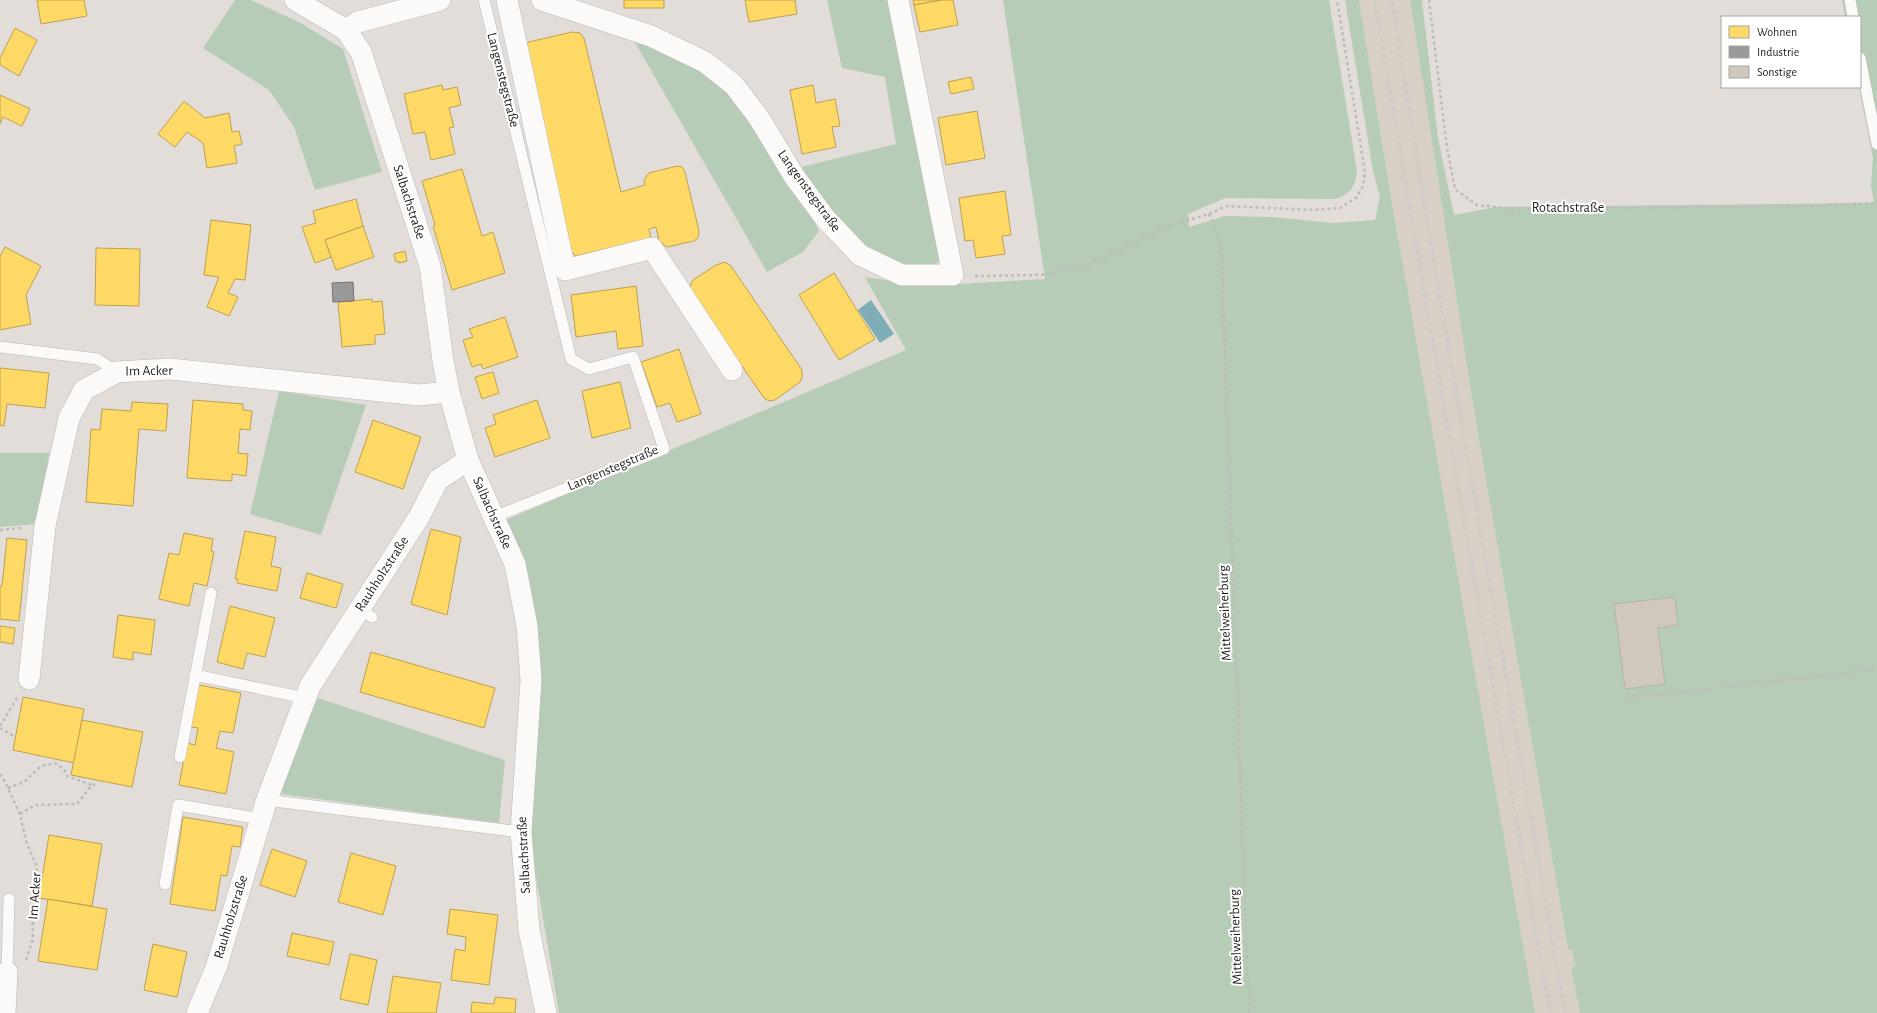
<svg xmlns="http://www.w3.org/2000/svg" width="1877" height="1013" font-family="'Alegreya Sans',sans-serif">
  <style>
    .built { fill: #d8d0c6 }
    .green { fill: #b6ccb7 }
    .water { fill: #7fadb5 }
    .homes { fill: #ffd966; stroke: #bda150 }
    .industry { fill: #999; stroke: #757474 }
    .building { fill: #d0c8bd; stroke: #b5b2ae }
    .lines { fill: none; stroke-linecap: round; stroke-linejoin: round }
    .service-casing { stroke: #bdb9b5; stroke-width: 12 }
    .minor-casing { stroke: #bdb9b5; stroke-width: 22 }
    .path { stroke: #bdbcbb; stroke-width: 2.5; stroke-dasharray: 3 3; stroke-linecap: butt }
    .service { stroke: #fbfaf9; stroke-width: 11 }
    .minor { stroke: #fbfaf9; stroke-width: 21 }
    .rail { stroke: #cdcbca; stroke-width: 3; stroke-dasharray: 6 3; stroke-linecap: butt }
    .labels { text-anchor: middle; dominant-baseline: central; stroke-width: 4; stroke-linejoin: round; paint-order: stroke }
    .street-label { font-size: 14px; fill: #221f1c; stroke: #fff }
  </style>
  <rect width="100%" height="100%" fill="#e2ddd8"/>
  <path class="built" d="M1359,0H1410L1475,417L1568,949L1572,948L1575,967L1571,968L1580,1013H1535L1392,203Z"/>
  <g class="green">
    <path d="M235,0H251L299,22L343,49L382,172L315,190L294,127L269,90L203,48Z"/>
    <path d="M827,0H889L937,229L939,262L927,268L899,266L868,248L838,221L801,167L896,144L885,77L842,68Z"/>
    <path d="M1003,0H1329L1357,171C1356,186 1349,196 1334,199L1225,198L1188,214L1189,227L1225,216L1273,217L1333,223L1375,220L1380,197L1373,171L1345,0H1359L1392,203L1535,1013H559L531,847L540,670L506,520L906,350L865,277L928,286L1045,279Z"/>
    <path d="M1410,0H1422L1438,138L1454,215L1496,207L1874,203L1871,185L1873,158L1859,87L1860,17H1845L1842,0H1877V1013H1580L1571,967H1575L1572,949H1568L1475,417Z"/>
    <path d="M633,39L716,77L757,130L804,202L819,231L803,252L767,272Z"/>
    <path d="M279,391L366,405L321,535L250,514Z"/>
    <path d="M0,453H49L37,524L0,527Z"/>
    <path d="M318,698L505,760L499,823L281,794L296,748Z"/>
  </g>
  <path class="water" d="M871,300L894,334L880,343L858,310Z"/>
  <g class="homes">
    <path d="M37,0H84L87,16L41,24Z"/>
    <rect x="624" y="0" width="40" height="8"/>
    <path d="M745,0H795L797,14L749,22Z"/>
    <path d="M913,0H942L914,5Z"/>
    <path d="M942,0H953L958,25L920,32L914,5Z"/>
    <path d="M15,28L37,40L19,76L0,65V58Z"/>
    <path d="M572,32L580,33L584,38L621,192L645,185L644,180L649,173L677,166L682,167L685,172L699,231L698,238L694,241L667,247L659,241L656,227L649,229L651,238L576,256L568,249L523,46L529,42Z"/>
    <path d="M971,77L974,89L951,94L948,82Z"/>
    <path d="M442,85L443,90L457,87L461,105L449,108L454,127L449,128L455,154L431,160L425,132L413,134L404,94Z"/>
    <path d="M813,85L816,103L835,99L840,126L832,127L836,147L802,154L790,90Z"/>
    <path d="M0,95L30,109L22,126L3,117L0,124Z"/>
    <path d="M184,101L205,118L229,113L232,132L239,131L242,144L234,146L237,163L207,168L203,143L187,132L175,147L158,134Z"/>
    <path d="M977,111L985,158L946,165L938,118Z"/>
    <path d="M462,169L482,236L493,232L505,273L452,290L433,226L435,225L422,181Z"/>
    <path d="M1005,191L1011,235L1002,236L1005,254L976,258L973,240L965,241L959,198Z"/>
    <path d="M356,199L363,226L325,240L331,257L315,263L302,227L316,223L313,211Z"/>
    <path d="M211,220L251,225L245,280L235,279L228,293L238,297L229,316L207,307L219,277L204,275Z"/>
    <path d="M363,226L374,257L336,270L325,240Z"/>
    <path d="M5,247L41,266L26,295L31,324L0,330V256Z"/>
    <path d="M96,248L140,249L139,306L95,305Z"/>
    <path d="M405,251L407,261L399,263V261L396,262L394,254Z"/>
    <path d="M725,262L731,266L802,370V377L800,382L775,400L769,401L764,398L692,293L690,286L693,280L716,265Z"/>
    <path d="M834,273L875,339L839,360L799,295Z"/>
    <path d="M636,286L643,346L618,349L616,331L576,337L571,295Z"/>
    <path d="M372,299V302L382,301L385,334L375,335V344L342,347L338,302Z"/>
    <path d="M505,317L518,357L483,369L481,364L472,367L463,340L473,337L469,329Z"/>
    <path d="M679,349L701,414L677,422L670,403L657,407L641,362Z"/>
    <path d="M0,368L49,373L45,408L7,404L4,426L0,425Z"/>
    <path d="M493,372L499,393L482,399L475,377Z"/>
    <path d="M620,382L631,428L592,438L582,391Z"/>
    <path d="M193,400L243,404V410L252,411L250,430L240,429L238,453L248,454L246,476L232,474V481L187,478Z"/>
    <path d="M537,400L550,438L495,457L485,428L496,424L493,415Z"/>
    <path d="M132,402L168,404L166,431L139,429L133,506L86,502L91,429L100,430L102,409L131,411Z"/>
    <path d="M373,420L421,437L403,489L355,472Z"/>
    <path d="M431,529L461,537L447,615L411,604Z"/>
    <path d="M245,531L276,537L271,566L281,568L277,591L237,583L238,579H235Z"/>
    <path d="M184,533L213,539L211,551L214,552L207,586L194,583L189,606L159,599L169,553L179,555Z"/>
    <path d="M7,538L27,540L19,621L0,619V586H2Z"/>
    <path d="M307,573L343,584L336,608L300,598Z"/>
    <path d="M230,606L275,618L265,657L247,653L243,669L217,662Z"/>
    <path d="M118,615L155,620L151,655L133,652V660L113,657Z"/>
    <path d="M0,626L15,628L13,644L0,642Z"/>
    <path d="M371,652L495,688L484,728L360,692Z"/>
    <path d="M199,685L241,693L233,733L220,731L216,748L234,752L226,794L179,785L187,743L195,745L198,728L191,727Z"/>
    <path d="M23,697L84,709L74,763L13,750Z"/>
    <path d="M82,720L143,732L132,787L71,775Z"/>
    <path d="M183,817L243,827L240,847L232,846L227,876L221,875L215,911L170,904Z"/>
    <path d="M49,835L102,844L92,906L39,898Z"/>
    <path d="M272,849L307,861L295,897L260,885Z"/>
    <path d="M351,853L396,866L383,915L338,902Z"/>
    <path d="M48,899L107,909L97,970L38,961Z"/>
    <path d="M450,909L498,915L489,985L451,980L455,949L465,951L466,937L447,934Z"/>
    <path d="M292,933L334,942L329,965L287,956Z"/>
    <path d="M153,944L187,952L177,997L144,990Z"/>
    <path d="M350,954L377,960L368,1005L340,999Z"/>
    <path d="M393,976L441,983L436,1013H387Z"/>
    <path d="M495,997L516,999L515,1013H471L472,1002L494,1004Z"/>
  </g>
  <path class="industry" d="M353,282L354,301L333,302L332,283Z"/>
  <path class="building" d="M1675,597L1678,625L1658,628L1665,684L1625,689L1614,604Z"/>
  <g class="lines">
    <defs>
      <g id="service">
        <path d="M484,0L571,359L589,369L633,357L664,449L494,517"/>
        <path d="M1850,0L1853,17"/>
        <path d="M1860,58L1877,144"/>
        <path d="M0,347L97,359L117,372"/>
        <path d="M359,610L372,617"/>
        <path d="M195,675L305,698"/>
        <path d="M180,757L211,593"/>
        <path d="M267,799L282,802L521,832"/>
        <path d="M165,884L178,805L261,819"/>
        <path d="M4,971L7,972L9,899"/>
      </g>
      <g id="minor">
        <path d="M295,0L346,30L361,52L430,266L443,361L449,392L468,460L515,564L527,626L531,680L521,832L529,930L546,1013"/>
        <path d="M507,0L565,270L652,248L732,370"/>
        <path d="M542,0L651,36L705,62L734,85L759,118L794,176L825,218L860,255L902,275H953L898,0"/>
        <path d="M346,30L358,22L440,0"/>
        <path d="M29,679L45,526L69,418L84,390L117,372L170,369L419,395L449,392"/>
        <path d="M5,1013L7,972"/>
        <path d="M197,1013L216,968L267,799L310,686L419,517L438,480L468,460"/>
      </g>
    </defs>
    <use href="#service" class="service-casing"/>
    <use href="#minor" class="minor-casing"/>
    <g class="path">
      <path d="M1429,0L1447,148L1455,189L1477,205L1506,208L1775,207L1877,203"/>
      <path d="M1209,214L1221,245L1249,1013"/>
      <path d="M975,276L1042,275L1090,264L1169,226L1209,214L1226,206L1313,210L1340,208L1356,198L1363,186L1365,172L1337,0"/>
      <path d="M0,530L21,528"/>
      <path d="M1626,697L1665,694L1877,669"/>
      <path d="M0,726L17,698"/>
      <path d="M0,728L15,737"/>
      <path d="M0,774L4,780L20,814L26,841L37,867L32,902L33,939L26,960"/>
      <path d="M8,788L24,782L41,766L55,763L64,769L67,776L92,785"/>
      <path d="M20,814L35,805L77,804L92,785L98,784"/>
    </g>
    <use href="#service" class="service"/>
    <use href="#minor" class="minor"/>
    <g class="rail">
      <path d="M1375,0L1425,297L1550,1013"/>
      <path d="M1392,0L1439,294L1565,1013"/>
    </g>
  </g>
  <g class="labels">
    <g class="street-label">
      <text transform="translate(503 80) rotate(76)">Langenstegstraße</text>
      <text transform="translate(809 191) rotate(54)">Langenstegstraße</text>
      <text transform="translate(409 202) rotate(72)">Salbachstraße</text>
      <text x="1568" y="208">Rotachstraße</text>
      <text transform="translate(149 371) rotate(-1)">Im Acker</text>
      <text transform="translate(613 468) rotate(-23)">Langenstegstraße</text>
      <text transform="translate(492 513) rotate(66)">Salbachstraße</text>
      <text transform="translate(382 574) rotate(-57)">Rauhholzstraße</text>
      <text transform="translate(1225 613) rotate(-92)">Mittelweiherburg</text>
      <text transform="translate(524 855) rotate(-93)">Salbachstraße</text>
      <text transform="translate(35 896) rotate(-86)">Im Acker</text>
      <text transform="translate(231 917) rotate(-73)">Rauhholzstraße</text>
      <text transform="translate(1236 937) rotate(-92)">Mittelweiherburg</text>
    </g>
  </g>
  <rect x="1721" y="16" width="140" height="72" fill="#ffffff" stroke="#a7a5a4"/>
  <rect x="1729" y="26" width="20" height="12" fill="#ffd966" stroke="#a7a5a4"/>
  <text x="1757" y="36" font-size="12" fill="#221f1c">Wohnen</text>
  <rect x="1729" y="46" width="20" height="12" fill="#999999" stroke="#a7a5a4"/>
  <text x="1757" y="56" font-size="12" fill="#221f1c">Industrie</text>
  <rect x="1729" y="66" width="20" height="12" fill="#d0c8bd" stroke="#a7a5a4"/>
  <text x="1757" y="76" font-size="12" fill="#221f1c">Sonstige</text>
</svg>
